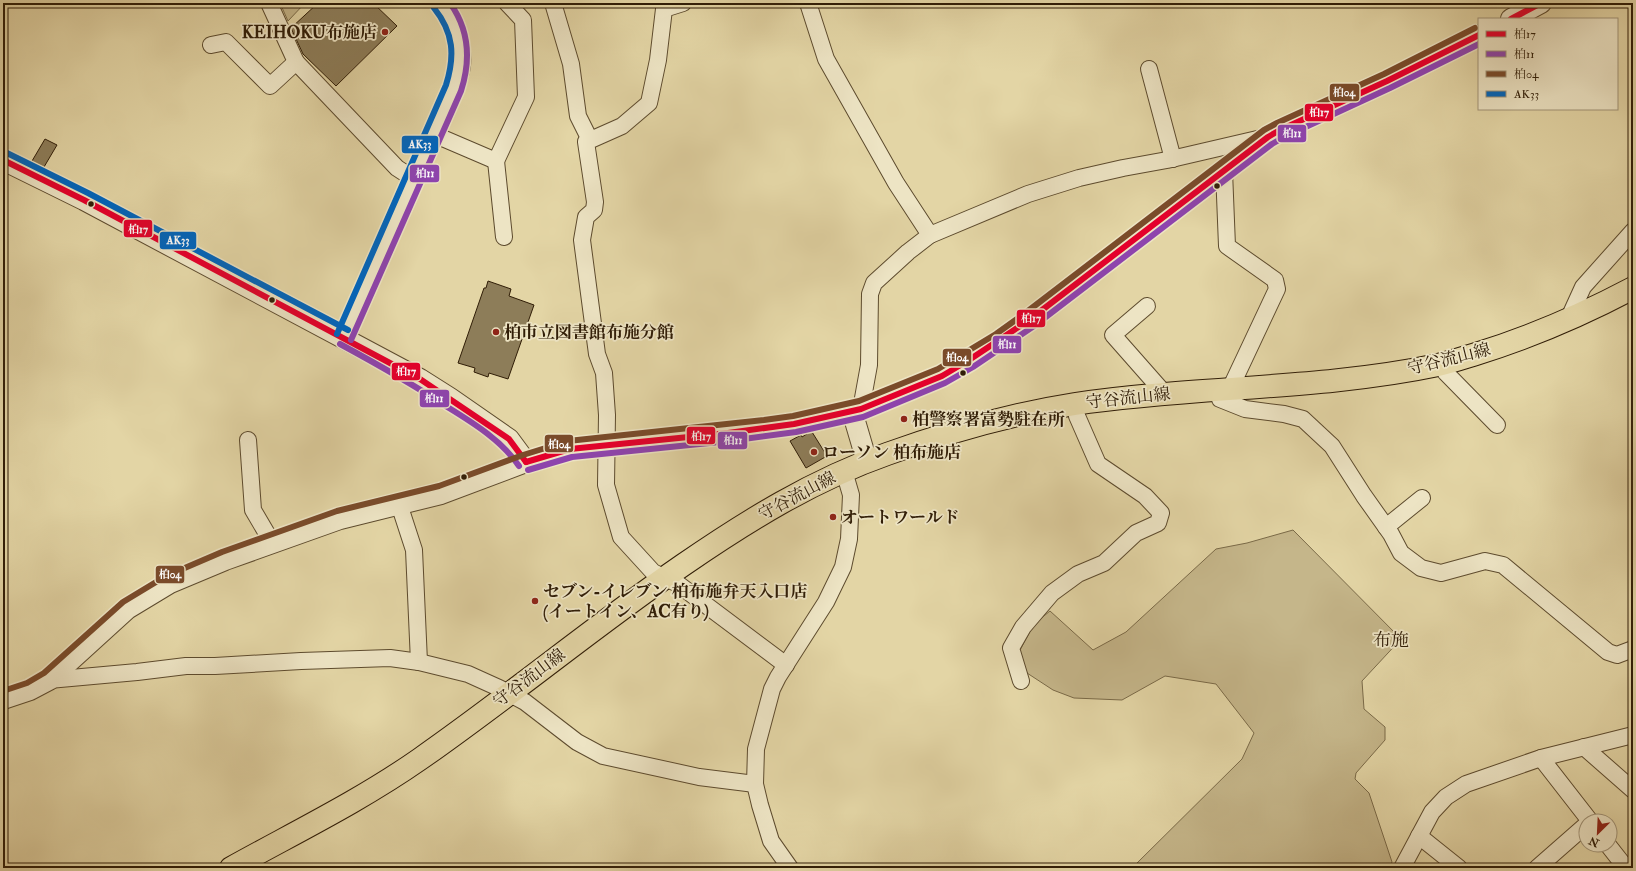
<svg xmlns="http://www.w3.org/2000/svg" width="1636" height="871" font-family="'IM FELL Double Pica','Noto Serif JP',serif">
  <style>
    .green { fill: #c5b68a; stroke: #7a6a48 }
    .building { fill: #8d7d59; stroke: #301d07 }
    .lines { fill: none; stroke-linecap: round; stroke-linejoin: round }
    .minor-casing { stroke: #5d4b2e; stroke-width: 18 }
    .tertiary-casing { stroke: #5d4b2e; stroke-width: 22 }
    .primary-casing { stroke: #301d07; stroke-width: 24 }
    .minor { stroke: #ede4c4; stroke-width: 16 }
    .tertiary { stroke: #ede4c4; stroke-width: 20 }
    .primary { stroke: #e3d5a5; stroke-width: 22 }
    .bus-1-casing { stroke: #ede4c4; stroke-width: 9 }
    .bus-2-casing { stroke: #ede4c4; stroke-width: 9 }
    .bus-3-casing { stroke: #ede4c4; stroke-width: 9 }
    .bus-4-casing { stroke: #ede4c4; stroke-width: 9 }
    .bus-1 { stroke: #e4002b; stroke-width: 6 }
    .bus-2 { stroke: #8e44ad; stroke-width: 6 }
    .bus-3 { stroke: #7a4b2a; stroke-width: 6 }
    .bus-4 { stroke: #0065bd; stroke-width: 6 }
    .poi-dot { fill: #8f2418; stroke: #ede4c4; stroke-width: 1.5 }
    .bus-dot { fill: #301d07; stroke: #ede4c4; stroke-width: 1.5 }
    .labels { text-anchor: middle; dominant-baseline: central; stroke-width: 3.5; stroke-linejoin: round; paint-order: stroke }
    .poi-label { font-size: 17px; font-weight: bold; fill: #301d07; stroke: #ede4c4; text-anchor: start }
    .street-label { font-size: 17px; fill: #301d07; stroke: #ede4c4 }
    .neighbourhood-label { font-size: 18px; fill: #301d07; stroke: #ede4c4 }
    .line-badge { stroke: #ede4c4; stroke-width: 1.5 }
    .badge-label { font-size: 11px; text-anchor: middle; font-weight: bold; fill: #fff }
  </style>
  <rect width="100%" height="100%" fill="#e3d5a5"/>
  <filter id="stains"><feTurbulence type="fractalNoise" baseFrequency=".005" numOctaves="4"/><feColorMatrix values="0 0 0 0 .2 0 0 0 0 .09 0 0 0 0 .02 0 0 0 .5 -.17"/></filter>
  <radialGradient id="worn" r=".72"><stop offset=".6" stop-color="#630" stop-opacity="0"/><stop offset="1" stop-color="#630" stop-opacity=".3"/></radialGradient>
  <g class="green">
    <path d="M280,3H305L288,21Z"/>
    <path d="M1293,530L1401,639L1362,681L1364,709L1385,727V740L1356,773L1355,779L1369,793L1392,862L1389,868H1132L1242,759L1254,733L1216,684L1165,676L1122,700L1074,698L1053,690L1027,673L1019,652L1034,624L1050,611L1093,650L1126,632L1216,549L1247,543Z"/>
  </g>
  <g class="building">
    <path d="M318,3H373L397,26L336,86L303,54L291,28Z"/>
    <path d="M45,139L57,145L44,167L32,161Z"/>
    <path d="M488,281L511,289L509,296L534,305L508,379L489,373L488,377L474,372L475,368L458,363L484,288H486Z"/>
    <path d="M810,432H812L827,456L806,468L790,441L801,435L802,437Z"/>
  </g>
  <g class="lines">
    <defs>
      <g id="minor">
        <path d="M553,3L571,64L578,116L590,140"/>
        <path d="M683,3L664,9L658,60L649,103L622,126L586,142L595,202L594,210L586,217L582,240L597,354L604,373L607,415L606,485L621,537L653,572L678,584L786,665"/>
        <path d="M808,3L826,59L896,183L930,235"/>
        <path d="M211,45L226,42L270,86L296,62L269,3"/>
        <path d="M296,62L397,168L414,179"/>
        <path d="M1149,69L1173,159"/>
        <path d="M433,134L496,161L526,97L523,20L507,3"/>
        <path d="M496,161L504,237"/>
        <path d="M1224,171L1227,246L1275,280L1277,289L1230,389"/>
        <path d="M1147,306L1113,335L1165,394"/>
        <path d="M1568,320L1583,287L1633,231"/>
        <path d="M1441,364L1446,373L1497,425"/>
        <path d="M1219,390L1220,399L1245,409L1284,414L1303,419L1332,446L1364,496L1391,534L1401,553L1421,568L1441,573L1485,561L1503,565L1608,652L1617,655L1633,649"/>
        <path d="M861,409L869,365L870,294L874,283L908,252L930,235L1028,194L1079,178L1123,168L1167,160L1266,137"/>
        <path d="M248,440L253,510L273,544"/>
        <path d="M399,504L414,550L419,662"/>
        <path d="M1386,527L1422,498"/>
        <path d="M49,680L137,672L186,666H215L301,661L390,658L419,662L468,674L499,688L525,702L577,742L603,756L699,777L755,784"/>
        <path d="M1021,681L1011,648L1023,627L1052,593L1078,574L1104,563L1136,533L1158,523L1161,513L1145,496L1098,464L1077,416L1075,404"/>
        <path d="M1584,747L1633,790"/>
        <path d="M1541,758L1590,821"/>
        <path d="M1419,836L1459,868"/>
        <path d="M1608,845L1626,868"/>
        <path d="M790,868L771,841L760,805L755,784L756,749L772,689L778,677L826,602L843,567L849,539L851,495L844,471"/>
        <path d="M1402,868L1432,812L1446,797L1466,784L1541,758L1633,735"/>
        <path d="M1537,868L1586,825"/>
      </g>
      <g id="tertiary">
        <path d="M1511,19L1541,3"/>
        <path d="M3,160L84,200L420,379L450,398L509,439L526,462"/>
        <path d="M344,337L454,88C456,81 459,73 460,66C462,46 454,18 440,3"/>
        <path d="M852,411L867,462"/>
        <path d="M3,699L30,690L49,680L127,609L170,583L225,560L340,519L441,494L526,462L570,449L765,428L794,424L861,409L942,376L1000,341L1029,320L1268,137L1280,130L1387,81L1479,35"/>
      </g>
      <path id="primary" d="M231,868C294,833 360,801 420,759C509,697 593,627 683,565C747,521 813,480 887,454C948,432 1011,414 1075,404C1195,386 1319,390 1438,365C1451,362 1463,358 1476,354C1531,337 1582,315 1633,288"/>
    </defs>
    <use href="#minor" class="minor-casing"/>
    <use href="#tertiary" class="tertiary-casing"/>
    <use href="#primary" class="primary-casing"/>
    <use href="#minor" class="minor"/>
    <use href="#tertiary" class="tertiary"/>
    <use href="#primary" class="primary"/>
    <defs>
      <g id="bus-1">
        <path d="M1511,19L1541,3"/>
        <path d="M3,160L84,200L420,379L509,439L526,462"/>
        <path d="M526,462L570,449L728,433L794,424L861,409L942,376L969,360L1029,320L1268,137L1280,130L1387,81L1479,35"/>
      </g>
      <g id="bus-2">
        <path d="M351,340L461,91C471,60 470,31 450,3"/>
        <path d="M340,344C377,364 414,385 449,408C475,424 502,441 519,466"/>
        <path d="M528,470L572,457L729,441L796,432L863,417L945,383L973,367L1034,326L1272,144L1284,137L1390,88L1479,44"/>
      </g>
      <path id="bus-3" d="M3,691L27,683L44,673L123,602L166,576L222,552L337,511L439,486L523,455L568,441L764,420L793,416L859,401L938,369L996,334L1024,314L1264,130L1277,123L1384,74L1475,28"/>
      <g id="bus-4">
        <path d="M7,153L88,193L348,330"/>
        <path d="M337,334L446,85C455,56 454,33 434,8"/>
      </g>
    </defs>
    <use href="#bus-1" class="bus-1-casing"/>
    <use href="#bus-2" class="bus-2-casing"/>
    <use href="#bus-3" class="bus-3-casing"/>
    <use href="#bus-4" class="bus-4-casing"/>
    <use href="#bus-1" class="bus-1"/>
    <use href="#bus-2" class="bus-2"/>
    <use href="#bus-3" class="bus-3"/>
    <use href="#bus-4" class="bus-4"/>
  </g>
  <g class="poi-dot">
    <circle cx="385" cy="32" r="4"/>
    <circle cx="496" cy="332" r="4"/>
    <circle cx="904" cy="419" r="4"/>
    <circle cx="814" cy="452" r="4"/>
    <circle cx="833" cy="517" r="4"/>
    <circle cx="535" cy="601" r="4"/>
  </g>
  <g class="bus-dot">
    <circle cx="1217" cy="186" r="3.5"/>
    <circle cx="91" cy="204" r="3.5"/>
    <circle cx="272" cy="300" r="3.5"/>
    <circle cx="963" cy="373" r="3.5"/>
    <circle cx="464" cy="477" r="3.5"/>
  </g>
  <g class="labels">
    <g class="poi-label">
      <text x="377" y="32" text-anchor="end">KEIHOKU布施店</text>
      <text x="504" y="332">柏市立図書館布施分館</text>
      <text x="912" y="419">柏警察署富勢駐在所</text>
      <text x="822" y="452">ローソン 柏布施店</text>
      <text x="841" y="517">オートワールド</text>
      <text x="543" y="591">セブン-イレブン 柏布施弁天入口店<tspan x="543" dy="20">(イートイン、AC有り)</tspan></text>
    </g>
    <g class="street-label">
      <text transform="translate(1449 359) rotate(-14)">守谷流山線</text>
      <text transform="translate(1128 398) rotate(-6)">守谷流山線</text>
      <text transform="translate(797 496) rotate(-28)">守谷流山線</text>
      <text transform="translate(529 678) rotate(-37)">守谷流山線</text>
    </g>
    <g class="neighbourhood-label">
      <text x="1391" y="640">布施</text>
    </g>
  </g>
  <g class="line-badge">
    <rect x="1329" y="83" width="31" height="19" rx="4" fill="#7a4b2a"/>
    <rect x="1304" y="103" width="30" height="19" rx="4" fill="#e4002b"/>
    <rect x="1277" y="124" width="30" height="19" rx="4" fill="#8e44ad"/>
    <rect x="401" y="135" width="38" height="19" rx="4" fill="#0065bd"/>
    <rect x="409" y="164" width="31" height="19" rx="4" fill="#8e44ad"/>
    <rect x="123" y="219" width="30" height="19" rx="4" fill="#e4002b"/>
    <rect x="159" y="231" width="38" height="19" rx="4" fill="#0065bd"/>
    <rect x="1016" y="309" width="30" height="19" rx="4" fill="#e4002b"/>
    <rect x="992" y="335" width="30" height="19" rx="4" fill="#8e44ad"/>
    <rect x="942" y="348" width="30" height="19" rx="4" fill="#7a4b2a"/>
    <rect x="391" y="362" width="30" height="19" rx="4" fill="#e4002b"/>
    <rect x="419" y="389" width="31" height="19" rx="4" fill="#8e44ad"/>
    <rect x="686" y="426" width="30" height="19" rx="4" fill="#e4002b"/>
    <rect x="717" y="431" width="31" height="19" rx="4" fill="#8e44ad"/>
    <rect x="544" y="434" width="30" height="19" rx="4" fill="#7a4b2a"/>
    <rect x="155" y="565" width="30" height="19" rx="4" fill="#7a4b2a"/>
  </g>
  <g class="badge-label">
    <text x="1344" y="96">柏04</text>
    <text x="1319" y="116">柏17</text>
    <text x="1292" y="137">柏11</text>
    <text x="420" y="148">AK33</text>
    <text x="425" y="177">柏11</text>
    <text x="138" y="233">柏17</text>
    <text x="178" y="244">AK33</text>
    <text x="1031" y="322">柏17</text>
    <text x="1007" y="348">柏11</text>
    <text x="957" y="361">柏04</text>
    <text x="406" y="375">柏17</text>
    <text x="434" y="402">柏11</text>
    <text x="701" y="440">柏17</text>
    <text x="733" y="444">柏11</text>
    <text x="559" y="448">柏04</text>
    <text x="170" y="578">柏04</text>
  </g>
  <rect width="1636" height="871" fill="none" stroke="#e3d5a5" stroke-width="16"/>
  <rect x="4" y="4" width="1628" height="863" fill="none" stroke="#301d07" stroke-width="2"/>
  <rect x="8" y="8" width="1620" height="855" fill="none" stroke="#301d07"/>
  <rect x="1478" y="18" width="140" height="92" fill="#ede4c4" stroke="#a19478"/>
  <rect x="1486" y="31" width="20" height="6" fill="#e4002b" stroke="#a19478"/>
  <text x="1514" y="38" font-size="12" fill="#301d07">柏17</text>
  <rect x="1486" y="51" width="20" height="6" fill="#8e44ad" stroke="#a19478"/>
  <text x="1514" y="58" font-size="12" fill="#301d07">柏11</text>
  <rect x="1486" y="71" width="20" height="6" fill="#7a4b2a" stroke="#a19478"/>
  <text x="1514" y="78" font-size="12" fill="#301d07">柏04</text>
  <rect x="1486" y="91" width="20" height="6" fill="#0065bd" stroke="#a19478"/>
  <text x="1514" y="98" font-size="12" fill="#301d07">AK33</text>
  <g transform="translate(1598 833) rotate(204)"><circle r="19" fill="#ede4c4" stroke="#a19478"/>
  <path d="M0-3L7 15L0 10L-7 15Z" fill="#8f2418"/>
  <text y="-6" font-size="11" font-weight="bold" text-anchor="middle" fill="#301d07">N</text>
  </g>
  <rect width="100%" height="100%" filter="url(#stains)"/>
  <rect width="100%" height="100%" fill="url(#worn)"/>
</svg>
